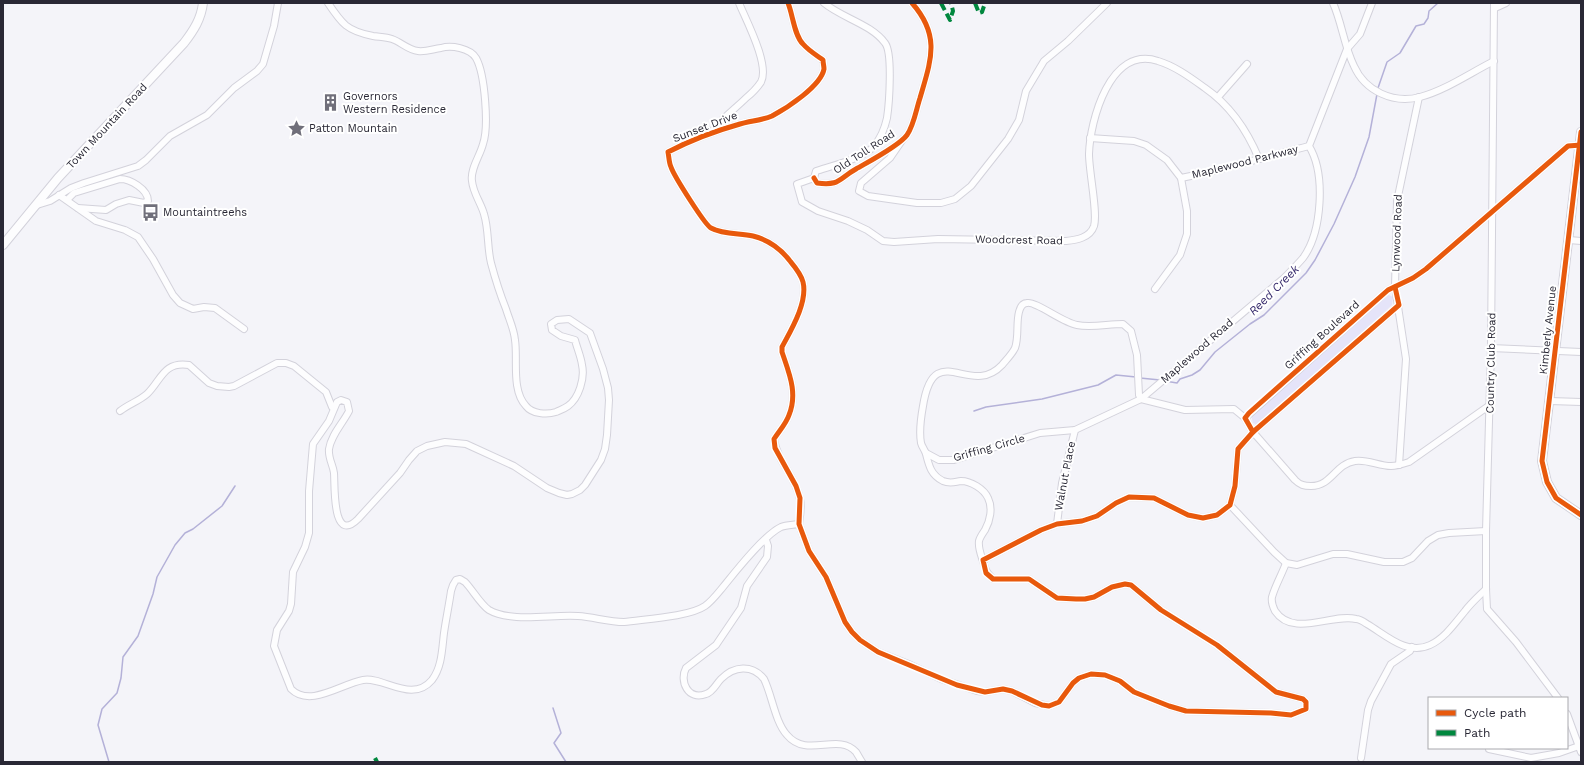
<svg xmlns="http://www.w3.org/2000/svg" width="1584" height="765" font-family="'Work Sans',sans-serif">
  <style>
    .green { fill: #e5e4f9 }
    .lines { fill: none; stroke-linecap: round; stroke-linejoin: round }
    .stream { stroke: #b4b1d8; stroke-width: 1.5 }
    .street-casing { stroke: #d3d2db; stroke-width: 8 }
    .secondary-casing { stroke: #d3d2db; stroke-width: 10 }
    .street { stroke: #fdfdfe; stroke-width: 6 }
    .secondary { stroke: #fdfdfe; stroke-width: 8 }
    .quiet { stroke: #00873e; stroke-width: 4; stroke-dasharray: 8 4; stroke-linecap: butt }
    .cycleway-casing { stroke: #fff; stroke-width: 8 }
    .cycleway { stroke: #e8590c; stroke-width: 5 }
    .labels { text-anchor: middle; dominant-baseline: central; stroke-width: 4; stroke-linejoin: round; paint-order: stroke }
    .poi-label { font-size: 11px; fill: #292835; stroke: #fff; text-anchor: start }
    .street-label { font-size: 11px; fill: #292835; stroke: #fff }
    .water-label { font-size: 12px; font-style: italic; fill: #382c6d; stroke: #fff }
  </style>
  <rect width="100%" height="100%" fill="#f4f4f9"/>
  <path class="green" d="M1389,295L1393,297L1392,305L1261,423L1257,425L1253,423L1252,419V414L1385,296Z"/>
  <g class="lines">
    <g class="stream">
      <path d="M1378,88L1387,62L1400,53L1416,26L1424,24L1428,18L1429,11L1438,3"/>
      <path d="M1140,378L1160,380"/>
      <path d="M1165,381L1177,383L1180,379L1192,375L1200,370L1215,352L1250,324L1264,315L1306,273L1315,260L1334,224L1355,177L1369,137L1377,94"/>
      <path d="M974,411L986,407L1042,399L1098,385L1116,375L1136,377"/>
      <path d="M553,708L561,733L554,743L566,762"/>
      <path d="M109,762L98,725L102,709L117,693L121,678L123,657L138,636L153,594L157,577L175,545L185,533L193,529L222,506L235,486"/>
    </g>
    <defs>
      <g id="street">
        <path d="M328,3C342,24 347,31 373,36C379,37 386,37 392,39C401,42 408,50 418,51C426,52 433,49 441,48C451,45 470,48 476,58C485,74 489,127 483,144C480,156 470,169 472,181C473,193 481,203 484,214C489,230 487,247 491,263C495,278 500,294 506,309C509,319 514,329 515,340C518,359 511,390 526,406C532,414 547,415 556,412C560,410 564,409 568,406C579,398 585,378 582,365C581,357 577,348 575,340L561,336L552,330L551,324L557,320L569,319L590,333L603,369L608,388L609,400L607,435L605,449L601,460L585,485L580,490L572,494L567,495L559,493L547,488L514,466L466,444L445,442L427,446L417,451L409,460L400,473L358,519C332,545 335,486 334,473C333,465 328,458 329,449C331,435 343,423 349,411L347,402L341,400L337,402L329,421L313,444L309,491V533L305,547L293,572L291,604L289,611L277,630L274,646L291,689C310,708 341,684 363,680C383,676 412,704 432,680C442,667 442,649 444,633C446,619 449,605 451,591L453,585L456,580L460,579L465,582C472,589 481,605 489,610C511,623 553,614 578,616C594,617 608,622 624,622C644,619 689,617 705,606C712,601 718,593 723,587C736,571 764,535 781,527C786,525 793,525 799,524"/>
        <path d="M788,3C793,15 794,35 803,44C808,50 816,55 823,60C823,63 824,66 824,69C821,86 787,108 772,116C763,120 750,121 740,124C715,131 691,140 668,152C669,157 669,163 671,167C674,176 705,225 711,228C724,235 740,233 753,236C769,240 780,248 790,261C795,267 801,274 803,282C808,302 791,330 782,347V352C789,373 798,393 789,415C786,424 779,431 774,439C777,461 796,477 800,499C802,507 800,516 799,524"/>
        <path d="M1333,3C1342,23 1344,46 1354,66C1365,91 1393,104 1420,97C1446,90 1470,73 1494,61"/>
        <path d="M1494,3L1491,348L1486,531V589L1487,609L1516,642L1558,698"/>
        <path d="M1495,8L1506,3"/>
        <path d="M1218,97L1247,64"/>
        <path d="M711,133C720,119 734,110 746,98C751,94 757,88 761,82C770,65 746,20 739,3"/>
        <path d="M1090,138L1134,141L1146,145L1167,160L1181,178L1187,211V234L1180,255L1155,289"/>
        <path d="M903,139L890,158L861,183L859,191L868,196L917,203H941L955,199L971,186L1008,139L1019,120L1026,91L1044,61L1068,41L1107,3"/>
        <path d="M814,178L797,184L802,202L818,211L848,221L867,230L883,241L894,242L938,239L1066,241C1076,240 1090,238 1094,226C1098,213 1089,172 1089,154C1090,121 1110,45 1158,61C1175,66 1191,78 1205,88C1231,106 1247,130 1259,159"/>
        <path d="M814,178L817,183C840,186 838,179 856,169C868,162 899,146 907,135C914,125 916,110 920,98C931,60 941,36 912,3"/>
        <path d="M814,178L816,171C831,166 865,158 874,146C880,139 885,127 887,118C889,105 893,53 885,43C871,24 842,18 824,3"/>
        <path d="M1181,178L1210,172L1309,146"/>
        <path d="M59,195L96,221L125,230L138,237L153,259L173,295L180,303L193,309L204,307L215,308L244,329"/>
        <path d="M67,200L74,193L120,179C130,179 148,189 148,201L144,203L129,200L116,204L106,210L78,208"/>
        <path d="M37,205L50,201L71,188L84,183L138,166L146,160L170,136L207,115L234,88L257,71L263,64L274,26L278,3"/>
        <path d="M1569,240L1581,241"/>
        <path d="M1491,348L1581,352"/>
        <path d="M1550,401L1581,402"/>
        <path d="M120,411C129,404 139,401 147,394C161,381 163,361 189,365L209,383L217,386L229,387L234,386L277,363H286L294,366L326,392L332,407L334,408"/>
        <path d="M1245,418L1388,290L1413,278L1426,269L1568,146L1581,145"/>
        <path d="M926,453L939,460H954L1040,433L1075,430L1141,399L1185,410L1234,409L1245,418L1253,432L1295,480C1300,485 1304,486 1311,486C1332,486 1335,464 1355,461C1367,459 1379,466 1391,466C1397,466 1403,464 1409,462L1490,405"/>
        <path d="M1399,465L1406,359L1395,287L1397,201L1419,97"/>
        <path d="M1230,505L1274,552L1286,563L1297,565L1333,554H1347L1384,562H1403L1412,558L1428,541L1438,535L1449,533L1486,531"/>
        <path d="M799,524L809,551L826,577L845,622L852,632L860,640L878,652L911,665L941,679L977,691L985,692L1003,689L1012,691L1035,703L1049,706L1059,702L1073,683L1079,678L1091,674L1105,675L1120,681L1134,692L1169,706L1186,711L1271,713L1291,715L1306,709V702L1303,699L1276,692L1217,645L1161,610L1131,585L1125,584L1112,587L1094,597L1085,599H1076L1057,598L1029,579H993C986,572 986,571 983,561C981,555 978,548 979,541C980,537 983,533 985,530C990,521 993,508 988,498C984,489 971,481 961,481C954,482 950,484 943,481C931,475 929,466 926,454C925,450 922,447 921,443C919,432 921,417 923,406C934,337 970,399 1002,365C1007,359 1012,354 1015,348C1019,337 1016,323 1019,312C1020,308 1022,303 1027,303C1036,301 1063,323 1077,325C1091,328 1108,324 1123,324L1131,331L1137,355L1139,395L1141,399L1284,278C1290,272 1297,265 1303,258C1322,232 1326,174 1309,146L1347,49L1360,34L1372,3"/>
        <path d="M1057,524L1062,483L1075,430"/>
        <path d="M766,540L768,546L767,557L747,586L741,608L716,645L686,668C679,681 688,701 706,694C713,692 716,684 721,679C734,666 752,664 764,679C772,695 775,722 787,735C807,759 838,732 856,752C858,755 860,759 862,762"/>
        <path d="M983,560L1041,530L1057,524L1082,521L1097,516L1116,503L1129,497L1154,498L1188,515L1203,518L1217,515L1230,505L1235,486L1238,449L1253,432L1399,305"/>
        <path d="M1286,563C1282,574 1275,586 1272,597C1271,602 1273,607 1275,611C1293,638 1332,613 1356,619C1360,619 1364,622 1367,624C1386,635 1407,656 1430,645C1445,638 1455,623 1465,611C1471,603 1479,596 1486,589"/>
        <path d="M1567,714L1581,752"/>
        <path d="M1489,749L1531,758L1559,753L1579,746"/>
        <path d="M1361,758L1368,710L1371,701L1391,664L1410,651L1412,647"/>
      </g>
      <g id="secondary">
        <path d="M1581,132L1542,461L1547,482L1556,498L1581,515"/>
        <path d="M3,245L58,178L184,43C194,30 201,19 203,3"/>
      </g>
    </defs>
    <use href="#street" class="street-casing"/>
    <use href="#secondary" class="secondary-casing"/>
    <use href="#street" class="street"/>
    <use href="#secondary" class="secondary"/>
    <g class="quiet">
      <path d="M941,3L950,20L953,11L951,3"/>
      <path d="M975,3L979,13L982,12L985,3"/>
      <path d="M375,758L377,762"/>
    </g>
    <defs>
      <g id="cycleway">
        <path d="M788,3C793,15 794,35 803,44C808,50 816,55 823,60C823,63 824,66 824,69C821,86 787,108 772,116C763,120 750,121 740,124C715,131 691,140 668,152C669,157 669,163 671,167C674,176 705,225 711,228C724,235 740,233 753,236C769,240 780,248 790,261C795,267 801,274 803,282C808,302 791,330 782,347V352C789,373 798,393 789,415C786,424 779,431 774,439L775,448L796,486L800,498L799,524L809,551L826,577L845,622L852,632L860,640L878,652L957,685L985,692L1003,689L1012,691L1042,705L1049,706L1059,702L1073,683L1079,678L1091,674L1105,675L1120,681L1134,692L1169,706L1186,711L1271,713L1291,715L1306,709V702L1303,699L1276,692L1217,645L1161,610L1131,585L1125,584L1112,587L1094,597L1085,599H1076L1057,598L1029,579H993L986,573L983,560L1041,530L1057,524L1082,521L1097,516L1116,503L1129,497L1154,498L1188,515L1203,518L1217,515L1230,505L1235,486L1238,449L1253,432L1399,305L1395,287"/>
        <path d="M1581,132L1542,461L1547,482L1556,498L1581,515"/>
        <path d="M814,178L817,183C840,186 838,179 856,169C868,162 899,146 907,135C914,125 916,110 920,98C931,60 941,36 912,3"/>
        <path d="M1253,432L1245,418L1249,413L1388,290L1413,278L1426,269L1568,146L1581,145"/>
      </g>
    </defs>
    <use href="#cycleway" class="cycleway-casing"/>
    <use href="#cycleway" class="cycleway"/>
  </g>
  <defs>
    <symbol id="building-bare" viewBox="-9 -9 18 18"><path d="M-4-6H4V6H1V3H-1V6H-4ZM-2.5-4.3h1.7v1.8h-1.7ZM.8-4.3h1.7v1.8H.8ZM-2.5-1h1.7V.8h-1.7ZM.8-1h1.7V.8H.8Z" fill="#706f7a" stroke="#fff" stroke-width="2.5" paint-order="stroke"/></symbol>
    <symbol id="sight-bare" viewBox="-9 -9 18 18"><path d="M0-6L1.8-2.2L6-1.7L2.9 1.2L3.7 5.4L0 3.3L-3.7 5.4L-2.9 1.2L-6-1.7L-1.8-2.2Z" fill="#706f7a" stroke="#fff" stroke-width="2.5" paint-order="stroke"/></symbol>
    <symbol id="bus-bare" viewBox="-9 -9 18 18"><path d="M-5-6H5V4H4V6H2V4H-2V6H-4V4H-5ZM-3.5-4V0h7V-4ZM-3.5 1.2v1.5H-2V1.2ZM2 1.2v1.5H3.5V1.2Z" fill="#706f7a" stroke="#fff" stroke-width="2.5" paint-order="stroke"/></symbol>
  </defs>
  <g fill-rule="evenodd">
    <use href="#building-bare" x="318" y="90" width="25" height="25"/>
    <use href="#sight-bare" x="284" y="116" width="25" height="25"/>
    <use href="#bus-bare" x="138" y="200" width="25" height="25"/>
  </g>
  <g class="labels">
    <g class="poi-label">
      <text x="343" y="96">Governors<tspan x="343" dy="13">Western Residence</tspan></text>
      <text x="309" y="128">Patton Mountain</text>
      <text x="163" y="212">Mountaintreehs</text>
    </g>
    <g class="street-label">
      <text transform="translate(107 126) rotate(-47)">Town Mountain Road</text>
      <text transform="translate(705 127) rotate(-21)">Sunset Drive</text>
      <text transform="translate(864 152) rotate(-33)">Old Toll Road</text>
      <text transform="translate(1245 162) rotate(-14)">Maplewood Parkway</text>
      <text transform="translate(1397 233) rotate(-88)">Lynwood Road</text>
      <text transform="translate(1019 240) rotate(1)">Woodcrest Road</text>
      <text transform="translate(1548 330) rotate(-84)">Kimberly Avenue</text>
      <text transform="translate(1322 335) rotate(-42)">Griffing Boulevard</text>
      <text transform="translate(1197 351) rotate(-41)">Maplewood Road</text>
      <text transform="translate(1491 363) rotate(-89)">Country Club Road</text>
      <text transform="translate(989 448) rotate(-16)">Griffing Circle</text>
      <text transform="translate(1065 476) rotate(-79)">Walnut Place</text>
    </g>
    <g class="water-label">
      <text transform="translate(1274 290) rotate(-45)">Reed Creek</text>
    </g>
  </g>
  <rect width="1584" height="765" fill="none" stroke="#292835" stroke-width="8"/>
  <rect x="1428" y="697" width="140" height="52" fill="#ffffff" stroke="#a9a9ae"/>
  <rect x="1436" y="710" width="20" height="6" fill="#e8590c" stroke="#a9a9ae"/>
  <text x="1464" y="717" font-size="12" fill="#292835">Cycle path</text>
  <rect x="1436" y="730" width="20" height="6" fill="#00873e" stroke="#a9a9ae"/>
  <text x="1464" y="737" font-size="12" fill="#292835">Path</text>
</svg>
